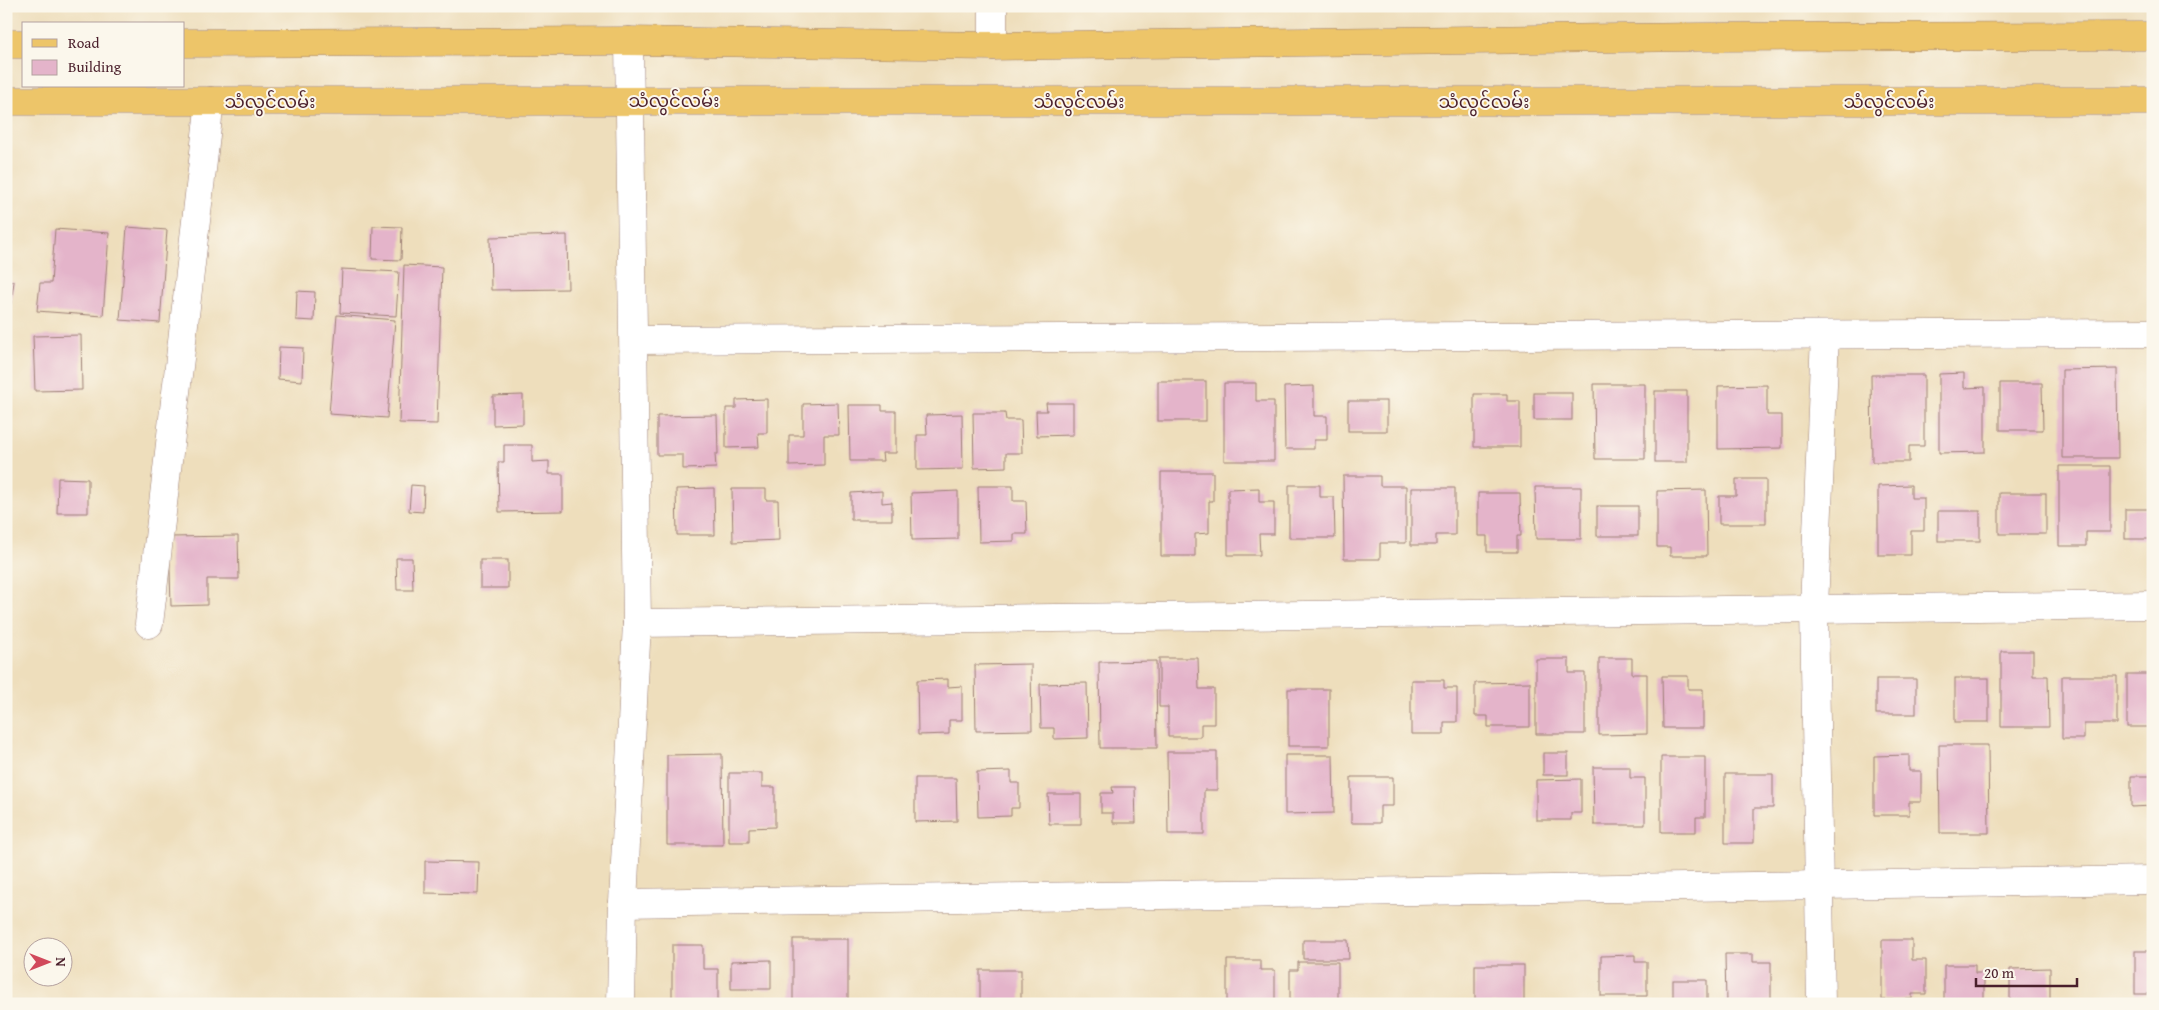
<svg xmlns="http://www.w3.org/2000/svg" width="2159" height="1010" font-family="'Gentium Book Plus','Noto Sans Myanmar',serif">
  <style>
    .building { fill: #e4b4ca }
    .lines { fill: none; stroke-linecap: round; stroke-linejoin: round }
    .street-casing { stroke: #9c7e74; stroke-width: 29 }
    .primary-casing { stroke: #9c7e74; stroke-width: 29 }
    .street { stroke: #fff; stroke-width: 28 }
    .primary { stroke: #edc569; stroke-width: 28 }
    .labels { text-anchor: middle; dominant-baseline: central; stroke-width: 4; stroke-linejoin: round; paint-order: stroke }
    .street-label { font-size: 18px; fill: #4a1f2b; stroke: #fbf7ec }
  </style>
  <rect width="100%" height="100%" fill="#fbf7ec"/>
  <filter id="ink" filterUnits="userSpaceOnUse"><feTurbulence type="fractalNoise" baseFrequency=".02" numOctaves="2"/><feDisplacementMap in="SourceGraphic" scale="10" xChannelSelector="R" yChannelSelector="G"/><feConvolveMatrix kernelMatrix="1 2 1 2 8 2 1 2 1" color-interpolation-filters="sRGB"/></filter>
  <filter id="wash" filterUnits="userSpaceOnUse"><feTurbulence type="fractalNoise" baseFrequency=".0096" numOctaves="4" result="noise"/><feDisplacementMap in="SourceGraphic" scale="20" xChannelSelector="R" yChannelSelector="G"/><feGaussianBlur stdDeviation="1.12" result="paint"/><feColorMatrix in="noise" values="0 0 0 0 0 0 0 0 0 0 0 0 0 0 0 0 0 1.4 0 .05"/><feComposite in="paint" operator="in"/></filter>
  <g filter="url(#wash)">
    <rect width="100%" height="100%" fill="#eedebc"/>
    <g id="blocks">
      <g class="building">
        <path d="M373,226L402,227L401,260L372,259Z"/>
        <path d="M127,227L167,230L160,323L120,320Z"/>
        <path d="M55,229L109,233L103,316L37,311L40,283H51Z"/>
        <path d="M567,235L568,289L491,290L490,237Z"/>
        <path d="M404,265L442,267L437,424L399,423Z"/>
        <path d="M342,269L399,272L396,316L340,313Z"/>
        <path d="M6,281L14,282L9,315H6Z"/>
        <path d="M297,291L315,292L314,321L296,320Z"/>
        <path d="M337,315L395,320L387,418L329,414Z"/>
        <path d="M81,335L82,390L35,391L33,336Z"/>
        <path d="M279,347L303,348L302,381L278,379Z"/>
        <path d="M2117,369L2118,458H2062V370Z"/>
        <path d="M1964,373V388L1985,387V452L1939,453V374Z"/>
        <path d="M1871,375H1924V446H1909V462H1872Z"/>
        <rect x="1158" y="381" width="48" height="40"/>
        <path d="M1224,383H1256V401H1274V461H1224Z"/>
        <path d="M2000,383H2042L2043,430H2000Z"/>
        <path d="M1594,384H1645V459H1595Z"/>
        <path d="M1767,385V415H1782V448L1718,449V386Z"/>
        <path d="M1314,386V416H1327V440H1314V449H1285L1284,387Z"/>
        <rect x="1655" y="391" width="32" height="71"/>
        <rect x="1534" y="393" width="38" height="27"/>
        <path d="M1474,394H1507V401H1520V447H1474Z"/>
        <path d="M523,395V424L493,425V396Z"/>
        <path d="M767,399V433H758L759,447L726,448V408H736V400Z"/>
        <rect x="1348" y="401" width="39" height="30"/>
        <path d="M838,403L839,435H824V465L789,466V435H803V404Z"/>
        <path d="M1046,403H1073V435L1037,436L1036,411H1047Z"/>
        <path d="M849,405H882V411H896V453H882L883,461H850Z"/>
        <path d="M973,413H1005L1006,420H1021L1022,453H1006V467L974,468Z"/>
        <path d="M962,414L963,469L917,470V435H927L926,415Z"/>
        <path d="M717,415L718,454H715L716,468L683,469V455H657V416Z"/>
        <path d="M504,445H532V462L549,461V474H563V511L499,512L498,462H504Z"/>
        <path d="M2059,466H2110V532H2086V546H2059Z"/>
        <path d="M1161,472H1213V501H1209V533L1195,534V556H1161Z"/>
        <path d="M1343,476H1380V486H1406V543H1380V559H1344Z"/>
        <path d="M58,478L88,479V513H57Z"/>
        <path d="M1736,479H1766V524H1719V496H1736Z"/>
        <path d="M411,485L424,486L423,512L409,511Z"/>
        <path d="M1289,485H1320V497H1334L1335,538H1289Z"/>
        <path d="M1911,485V498H1924V531H1911V555H1878V486Z"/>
        <path d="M978,486H1013V501H1026L1027,534H1014V541L979,542Z"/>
        <path d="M1535,487H1581V539H1536Z"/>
        <path d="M714,488L715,535H677L676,489Z"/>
        <path d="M1259,488V502H1274V534H1259L1260,555H1228V489Z"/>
        <path d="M1411,488H1455V535H1436V545H1411Z"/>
        <path d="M732,489H766V500H778L779,540L733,542Z"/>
        <path d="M1706,490L1707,556H1670V547H1657V491Z"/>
        <path d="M882,491V503L892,502V520H851V493Z"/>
        <path d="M958,491V539L912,540L911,493Z"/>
        <path d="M1478,493H1520L1521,536H1517V552H1487V536H1478Z"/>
        <rect x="1999" y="493" width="47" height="41"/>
        <rect x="1597" y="506" width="41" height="30"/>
        <rect x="2125" y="509" width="28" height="30"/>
        <rect x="1938" y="511" width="42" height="30"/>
        <path d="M238,536L239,579H207V605L171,606L169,537Z"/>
        <path d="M396,558H412L413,590H397Z"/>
        <rect x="480" y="560" width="28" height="28"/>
        <path d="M2001,651H2033V676H2048L2049,727H2001Z"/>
        <path d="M1159,658H1198L1199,689H1214V724H1201V737H1168V707H1159Z"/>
        <path d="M1599,658H1632V674H1647V734L1599,735Z"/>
        <path d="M1536,659H1569V673H1585V734H1536Z"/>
        <path d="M1156,661L1157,748H1100L1099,662Z"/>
        <path d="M1031,664L1032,730L976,731L975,665Z"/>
        <rect x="2127" y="674" width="26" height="53"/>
        <path d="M1662,676H1688V689H1703V728H1663Z"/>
        <path d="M2062,676H2117V724H2084V739H2062Z"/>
        <rect x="1955" y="678" width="34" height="44"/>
        <path d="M948,679V687L962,686V720H949V734L918,735L917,680Z"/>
        <rect x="1876" y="679" width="40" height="35"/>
        <path d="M1411,680H1444V688H1457V722H1444V734H1411Z"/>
        <path d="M1530,682V727H1488V716H1475V683Z"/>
        <path d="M1087,683L1088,738L1054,739V728H1041L1040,684Z"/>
        <rect x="1288" y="689" width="41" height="57"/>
        <path d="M1939,745H1988L1989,833H1940Z"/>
        <path d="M1167,752H1217V790H1204V834H1168Z"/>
        <rect x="1543" y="753" width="25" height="22"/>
        <path d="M722,754L723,845H667V755Z"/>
        <path d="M1285,755H1333L1334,813L1285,814Z"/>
        <path d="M1909,755V771H1921V802H1909V815H1874V756Z"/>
        <path d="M1661,757H1705V817H1696V832H1661Z"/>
        <path d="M1593,767H1630V778H1645V825H1594Z"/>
        <path d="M1011,771V783H1019V808H1011V816L978,817L977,772Z"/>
        <path d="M729,773H762V787H775V827L749,828V842H729Z"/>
        <path d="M1725,774H1773V808H1754V843H1725Z"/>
        <path d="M2131,776H2153V806L2131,807Z"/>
        <path d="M1351,777H1393V806H1380V823H1351Z"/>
        <path d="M915,778H956L957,821L915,822Z"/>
        <path d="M1581,779V813H1571V820H1536V780Z"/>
        <path d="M1112,787H1135L1136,823H1113V813H1101V793H1113Z"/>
        <path d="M1048,794H1081V824H1049Z"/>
        <path d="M425,861L479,862L478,894L425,893Z"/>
        <rect x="793" y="939" width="55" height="65"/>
        <path d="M1303,940H1348L1349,959H1303Z"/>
        <path d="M1882,940H1912V960H1926V994H1912V999L1882,1000Z"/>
        <path d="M672,945H703V969H718V1004H672Z"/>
        <rect x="2135" y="951" width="18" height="43"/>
        <path d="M1725,954H1753V962H1771V1004H1726Z"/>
        <path d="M1635,955V962H1647V996H1601V956Z"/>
        <path d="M771,960V989H731V961Z"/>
        <path d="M1227,960H1260V970H1275V1004H1227Z"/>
        <path d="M1298,962H1338V1003L1290,1004V970H1298Z"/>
        <rect x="1475" y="965" width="49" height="39"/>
        <path d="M1944,965H1975V973H1984V1004H1944Z"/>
        <path d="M2050,968V1004H2010V969Z"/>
        <rect x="980" y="970" width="41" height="30"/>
        <rect x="1673" y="980" width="34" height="24"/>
      </g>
    </g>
  </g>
  <g filter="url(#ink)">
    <use href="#blocks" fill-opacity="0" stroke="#9c7e74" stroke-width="1"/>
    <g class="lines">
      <defs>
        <g id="street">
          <path d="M993,6V46"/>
          <path d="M634,340L2153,333"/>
          <path d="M637,623L2153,605"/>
          <path d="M149,624L210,101"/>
          <path d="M623,903L2153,880"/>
          <path d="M621,1004L623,903L637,623L629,41"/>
          <path d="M1821,1004L1814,608L1825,335"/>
        </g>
        <g id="primary">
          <path d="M184,43L629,41L993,46L1700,37L2153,36"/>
          <path d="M6,44H24"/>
          <path d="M6,101H2153"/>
        </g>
      </defs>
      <use href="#street" class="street-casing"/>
      <use href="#primary" class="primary-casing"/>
      <use href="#street" class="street"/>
      <use href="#primary" class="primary"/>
    </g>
  </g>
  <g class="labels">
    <g class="street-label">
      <text x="674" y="100">သံလွင်လမ်း</text>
      <text x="270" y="101">သံလွင်လမ်း</text>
      <text x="1079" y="101">သံလွင်လမ်း</text>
      <text x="1484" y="101">သံလွင်လမ်း</text>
      <text x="1889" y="101">သံလွင်လမ်း</text>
    </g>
  </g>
  <rect width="2159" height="1010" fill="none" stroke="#fbf7ec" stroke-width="25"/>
  <rect x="22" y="22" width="162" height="65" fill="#fbf7ec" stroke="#b4a19f"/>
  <rect x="32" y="39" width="25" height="8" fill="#edc569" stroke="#b4a19f"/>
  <text x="68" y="48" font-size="15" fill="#4a1f2b">Road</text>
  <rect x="32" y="60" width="25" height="15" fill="#e4b4ca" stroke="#b4a19f"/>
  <text x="68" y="72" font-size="15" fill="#4a1f2b">Building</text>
  <g transform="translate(48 962) rotate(90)"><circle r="24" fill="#fbf7ec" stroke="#b4a19f"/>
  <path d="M0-4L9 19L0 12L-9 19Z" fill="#d1495b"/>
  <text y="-8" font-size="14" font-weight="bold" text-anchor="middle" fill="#4a1f2b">N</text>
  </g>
  <path d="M1976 978v8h101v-8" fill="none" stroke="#4a1f2b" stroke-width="2.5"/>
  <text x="1984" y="978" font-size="15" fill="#4a1f2b" stroke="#fbf7ec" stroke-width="4" paint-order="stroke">20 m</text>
</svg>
